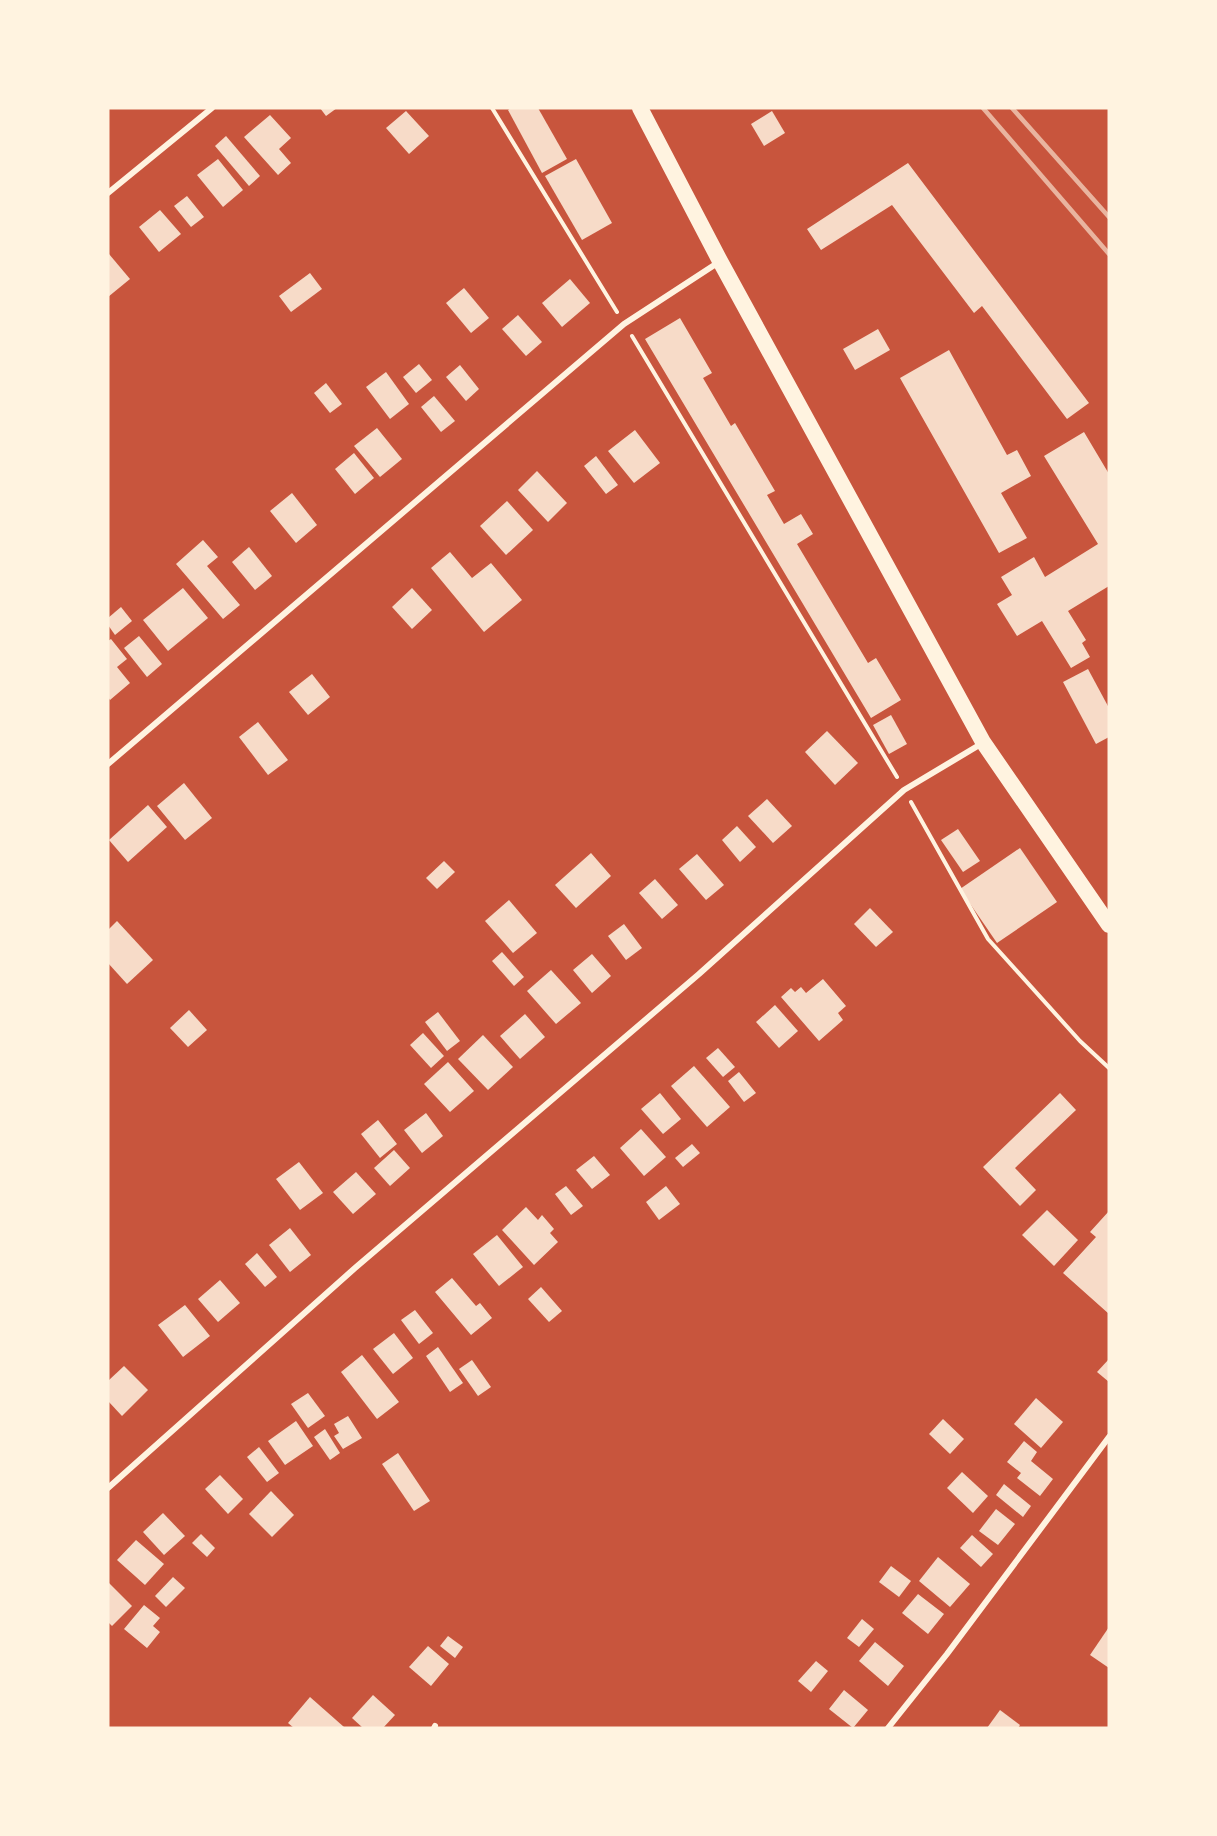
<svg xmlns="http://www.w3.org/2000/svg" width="1217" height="1836" font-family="'PT Sans Narrow',sans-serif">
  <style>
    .building { fill: #f7dbc8 }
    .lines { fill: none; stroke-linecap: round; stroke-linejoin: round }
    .path { stroke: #fff3e0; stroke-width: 4 }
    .minor { stroke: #fff3e0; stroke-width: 6 }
    .trunk { stroke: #fff3e0; stroke-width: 16 }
    .rail { stroke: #e9b49f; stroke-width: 4.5 }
  </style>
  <rect width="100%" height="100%" fill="#c8553d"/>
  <g class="building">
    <path d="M320,108H337L326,116Z"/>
    <path d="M511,108H538L567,159L542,173L508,110Z"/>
    <path d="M406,111L429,136L409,154L386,128Z"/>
    <path d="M772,111L785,133L764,146L751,124Z"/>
    <path d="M270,115L291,138L279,149L291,163L278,175L244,137Z"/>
    <path d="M226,136L260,176L249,186L215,146Z"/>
    <path d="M218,159L243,190L223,207L197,175Z"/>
    <path d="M576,159L612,223L582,240L545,176Z"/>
    <path d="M908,163L1089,403L1067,419L982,306L974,313L892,205L821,250L807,229Z"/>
    <path d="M187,196L204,217L191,227L174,206Z"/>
    <path d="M160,210L181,234L159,252L139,227Z"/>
    <path d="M109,254L130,279L108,297V255Z"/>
    <path d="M310,273L322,289L291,312L279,296Z"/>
    <path d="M570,279L590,303L562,327L542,303Z"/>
    <path d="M464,288L489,318L471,333L446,303Z"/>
    <path d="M518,315L542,342L526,356L502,329Z"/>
    <path d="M680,318L712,373L703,378L731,426L735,423L775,491L767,495L784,524L801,514L813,534L797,544L868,663L876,658L901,700L871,718L645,339Z"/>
    <path d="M878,329L890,350L855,370L843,349Z"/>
    <path d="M949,350L1007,455L1017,450L1031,476L1001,493L1027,538L999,553L900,378Z"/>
    <path d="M419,364L432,380L416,393L403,377Z"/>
    <path d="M460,365L479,389L466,401L446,377Z"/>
    <path d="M386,372L409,404L390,419L366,387Z"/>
    <path d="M326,383L342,404L330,413L314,393Z"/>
    <path d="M434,396L455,421L441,432L421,407Z"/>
    <path d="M377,428L402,459L380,477L354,446Z"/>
    <path d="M635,430L660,463L634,483L608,451Z"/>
    <path d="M1084,432L1109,474V586L1068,611L1086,640L1082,643L1090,657L1071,668L1042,621L1017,636L997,604L1012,595L1001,577L1034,557L1045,577L1098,544L1044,456Z"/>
    <path d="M354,453L374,478L355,494L335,469Z"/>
    <path d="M596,456L618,485L606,494L584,466Z"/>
    <path d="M537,471L567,503L548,522L518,490Z"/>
    <path d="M292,493L317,525L296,543L270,511Z"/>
    <path d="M507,501L533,530L506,555L480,526Z"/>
    <path d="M203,540L218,557L207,566L240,605L223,619L176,564Z"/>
    <path d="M249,547L272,576L255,590L232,562Z"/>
    <path d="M450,552L472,578L491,563L522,600L484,632L431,568Z"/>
    <path d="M183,588L208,618L168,651L143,620Z"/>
    <path d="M412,588L432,610L412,629L392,607Z"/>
    <path d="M121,607L132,621L115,635L108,625V618Z"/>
    <path d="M139,636L162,664L147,677L124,648Z"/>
    <path d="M111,639L127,659L117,667L130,683L110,700L108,697V641Z"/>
    <path d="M1088,669L1109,708V737L1096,744L1063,682Z"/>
    <path d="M312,674L330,697L308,715L289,692Z"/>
    <path d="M891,715L907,744L889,754L873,725Z"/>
    <path d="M258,722L288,760L268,775L239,737Z"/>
    <path d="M827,731L858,763L835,785L805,752Z"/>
    <path d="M184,783L212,818L185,840L157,806Z"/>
    <path d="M767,799L792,826L773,843L748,816Z"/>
    <path d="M148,805L167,827L128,862L109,840Z"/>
    <path d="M737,826L756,847L740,862L722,840Z"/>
    <path d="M958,829L980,861L963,872L941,840Z"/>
    <path d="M1020,848L1057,902L997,943L960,889Z"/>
    <path d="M591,853L611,876L576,908L555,885Z"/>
    <path d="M697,854L724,885L706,900L679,869Z"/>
    <path d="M444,861L455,872L437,889L426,878Z"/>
    <path d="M655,879L678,905L662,919L639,893Z"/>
    <path d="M509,900L537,933L513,953L485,921Z"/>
    <path d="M870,908L893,932L876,947L854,924Z"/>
    <path d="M117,921L153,960L127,984L108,963V930Z"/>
    <path d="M624,924L642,948L626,960L608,936Z"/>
    <path d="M502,952L524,977L514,986L492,961Z"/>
    <path d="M592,954L611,976L592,993L573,970Z"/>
    <path d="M551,970L581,1003L556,1024L527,991Z"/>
    <path d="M823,979L846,1006L838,1013L843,1020L819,1041L781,997L791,988L795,992L801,987L806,993Z"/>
    <path d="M775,1005L798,1031L779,1048L756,1022Z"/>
    <path d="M189,1010L207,1030L188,1047L170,1028Z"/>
    <path d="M438,1012L460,1041L447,1051L425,1022Z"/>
    <path d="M525,1014L545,1037L520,1059L500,1036Z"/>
    <path d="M423,1033L444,1056L431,1068L410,1045Z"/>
    <path d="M483,1035L513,1067L488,1090L458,1059Z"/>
    <path d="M718,1048L735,1067L723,1077L706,1058Z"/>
    <path d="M448,1062L474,1091L450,1112L424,1084Z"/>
    <path d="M694,1066L730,1107L707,1127L671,1086Z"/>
    <path d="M739,1072L756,1093L744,1102L728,1081Z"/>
    <path d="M660,1093L681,1119L663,1134L641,1109Z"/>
    <path d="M1060,1093L1076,1110L1015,1168L1036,1190L1020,1206L983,1167Z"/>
    <path d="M426,1113L443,1136L422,1153L404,1130Z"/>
    <path d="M378,1120L397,1144L380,1158L361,1134Z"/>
    <path d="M641,1129L666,1157L644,1176L620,1148Z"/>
    <path d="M692,1144L700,1153L683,1167L675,1158Z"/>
    <path d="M394,1150L410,1168L390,1186L374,1168Z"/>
    <path d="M594,1156L610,1175L592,1189L576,1170Z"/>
    <path d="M299,1162L323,1193L300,1210L276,1179Z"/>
    <path d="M356,1172L376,1194L353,1214L333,1192Z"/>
    <path d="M566,1186L583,1206L571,1215L555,1194Z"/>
    <path d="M666,1186L680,1204L659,1220L646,1202Z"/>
    <path d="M526,1207L538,1220L542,1215L554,1229L550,1233L558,1242L534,1265L502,1230Z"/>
    <path d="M1047,1210L1078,1240L1054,1266L1022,1235Z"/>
    <path d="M1109,1211V1314L1063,1273L1096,1237L1090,1232Z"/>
    <path d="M290,1228L311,1255L290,1272L269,1245Z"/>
    <path d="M497,1235L523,1267L499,1286L473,1254Z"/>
    <path d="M257,1253L277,1277L265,1287L245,1264Z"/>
    <path d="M452,1278L476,1306L480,1303L492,1318L471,1335L435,1292Z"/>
    <path d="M220,1280L240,1303L218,1322L198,1299Z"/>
    <path d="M541,1287L562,1311L549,1322L528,1299Z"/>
    <path d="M185,1305L210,1336L183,1357L158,1325Z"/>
    <path d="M415,1310L433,1333L419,1344L401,1320Z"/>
    <path d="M394,1333L413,1358L393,1374L373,1349Z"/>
    <path d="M438,1347L463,1383L450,1392L426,1356Z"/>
    <path d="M362,1355L399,1402L377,1419L341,1372Z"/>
    <path d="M1109,1359V1382L1097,1372Z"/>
    <path d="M472,1360L491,1387L478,1396L459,1369Z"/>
    <path d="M124,1366L148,1390L122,1416L108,1401V1381Z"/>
    <path d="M308,1393L325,1416L308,1428L291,1404Z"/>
    <path d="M1036,1398L1063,1422L1041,1448L1014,1424Z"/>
    <path d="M348,1416L362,1438L343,1449L334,1436L339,1433L334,1424Z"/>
    <path d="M943,1419L964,1439L950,1454L929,1434Z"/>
    <path d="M296,1421L313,1446L285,1465L268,1441Z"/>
    <path d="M325,1429L340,1453L330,1460L314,1437Z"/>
    <path d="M1024,1441L1037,1452L1031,1461L1053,1479L1040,1496L1017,1478L1021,1473L1007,1462Z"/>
    <path d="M259,1447L279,1473L267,1482L247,1457Z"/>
    <path d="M398,1453L430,1501L414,1511L382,1464Z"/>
    <path d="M962,1472L988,1496L973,1513L947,1488Z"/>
    <path d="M220,1475L243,1499L228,1514L205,1489Z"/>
    <path d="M1004,1484L1031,1506L1023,1517L996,1495Z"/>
    <path d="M271,1491L294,1515L272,1537L249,1514Z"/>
    <path d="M996,1509L1015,1524L998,1545L979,1531Z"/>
    <path d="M163,1513L185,1536L164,1555L143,1532Z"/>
    <path d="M201,1534L215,1548L207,1557L192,1543Z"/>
    <path d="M972,1535L993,1554L981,1567L960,1548Z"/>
    <path d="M136,1540L164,1564L145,1585L117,1560Z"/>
    <path d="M938,1557L970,1584L950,1607L919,1581Z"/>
    <path d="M891,1566L911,1581L899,1597L879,1582Z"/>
    <path d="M173,1577L185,1588L166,1607L155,1596Z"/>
    <path d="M108,1582L132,1606L112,1626L108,1622Z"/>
    <path d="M918,1594L944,1614L928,1634L902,1613Z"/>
    <path d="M144,1605L160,1618L153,1626L160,1632L147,1648L124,1629Z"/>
    <path d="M862,1619L874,1629L859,1647L847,1638Z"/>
    <path d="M1109,1627V1668L1090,1655Z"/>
    <path d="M448,1636L463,1647L455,1658L440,1646Z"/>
    <path d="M875,1642L904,1666L888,1686L859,1661Z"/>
    <path d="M428,1646L449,1664L431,1686L409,1667Z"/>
    <path d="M816,1661L828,1671L811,1692L798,1681Z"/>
    <path d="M844,1690L868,1710L853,1728L829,1709Z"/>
    <path d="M373,1695L395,1715L383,1728H363L352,1718Z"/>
    <path d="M310,1697L344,1727L343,1728H294L288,1723Z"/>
    <path d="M1000,1710L1020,1725L1018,1728H987Z"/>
  </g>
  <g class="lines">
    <g class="path">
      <path d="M492,108L617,312"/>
      <path d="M632,336L897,777"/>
      <path d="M911,802L988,939L1080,1041L1109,1068"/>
    </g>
    <g class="minor">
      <path d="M108,193L212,108"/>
      <path d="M108,764L624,324L719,262"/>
      <path d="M108,1488L355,1268L699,974L904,790L981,744"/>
      <path d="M434,1728L435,1726"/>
      <path d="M888,1728L947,1654L1109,1437"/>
    </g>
    <path class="trunk" d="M640,108L720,261L983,742L1109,925"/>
    <g class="rail">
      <path d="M983,108L1109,254"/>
      <path d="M1012,108L1109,217"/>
    </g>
  </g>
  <rect width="1217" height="1836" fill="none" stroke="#fff3e0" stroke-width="219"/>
</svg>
